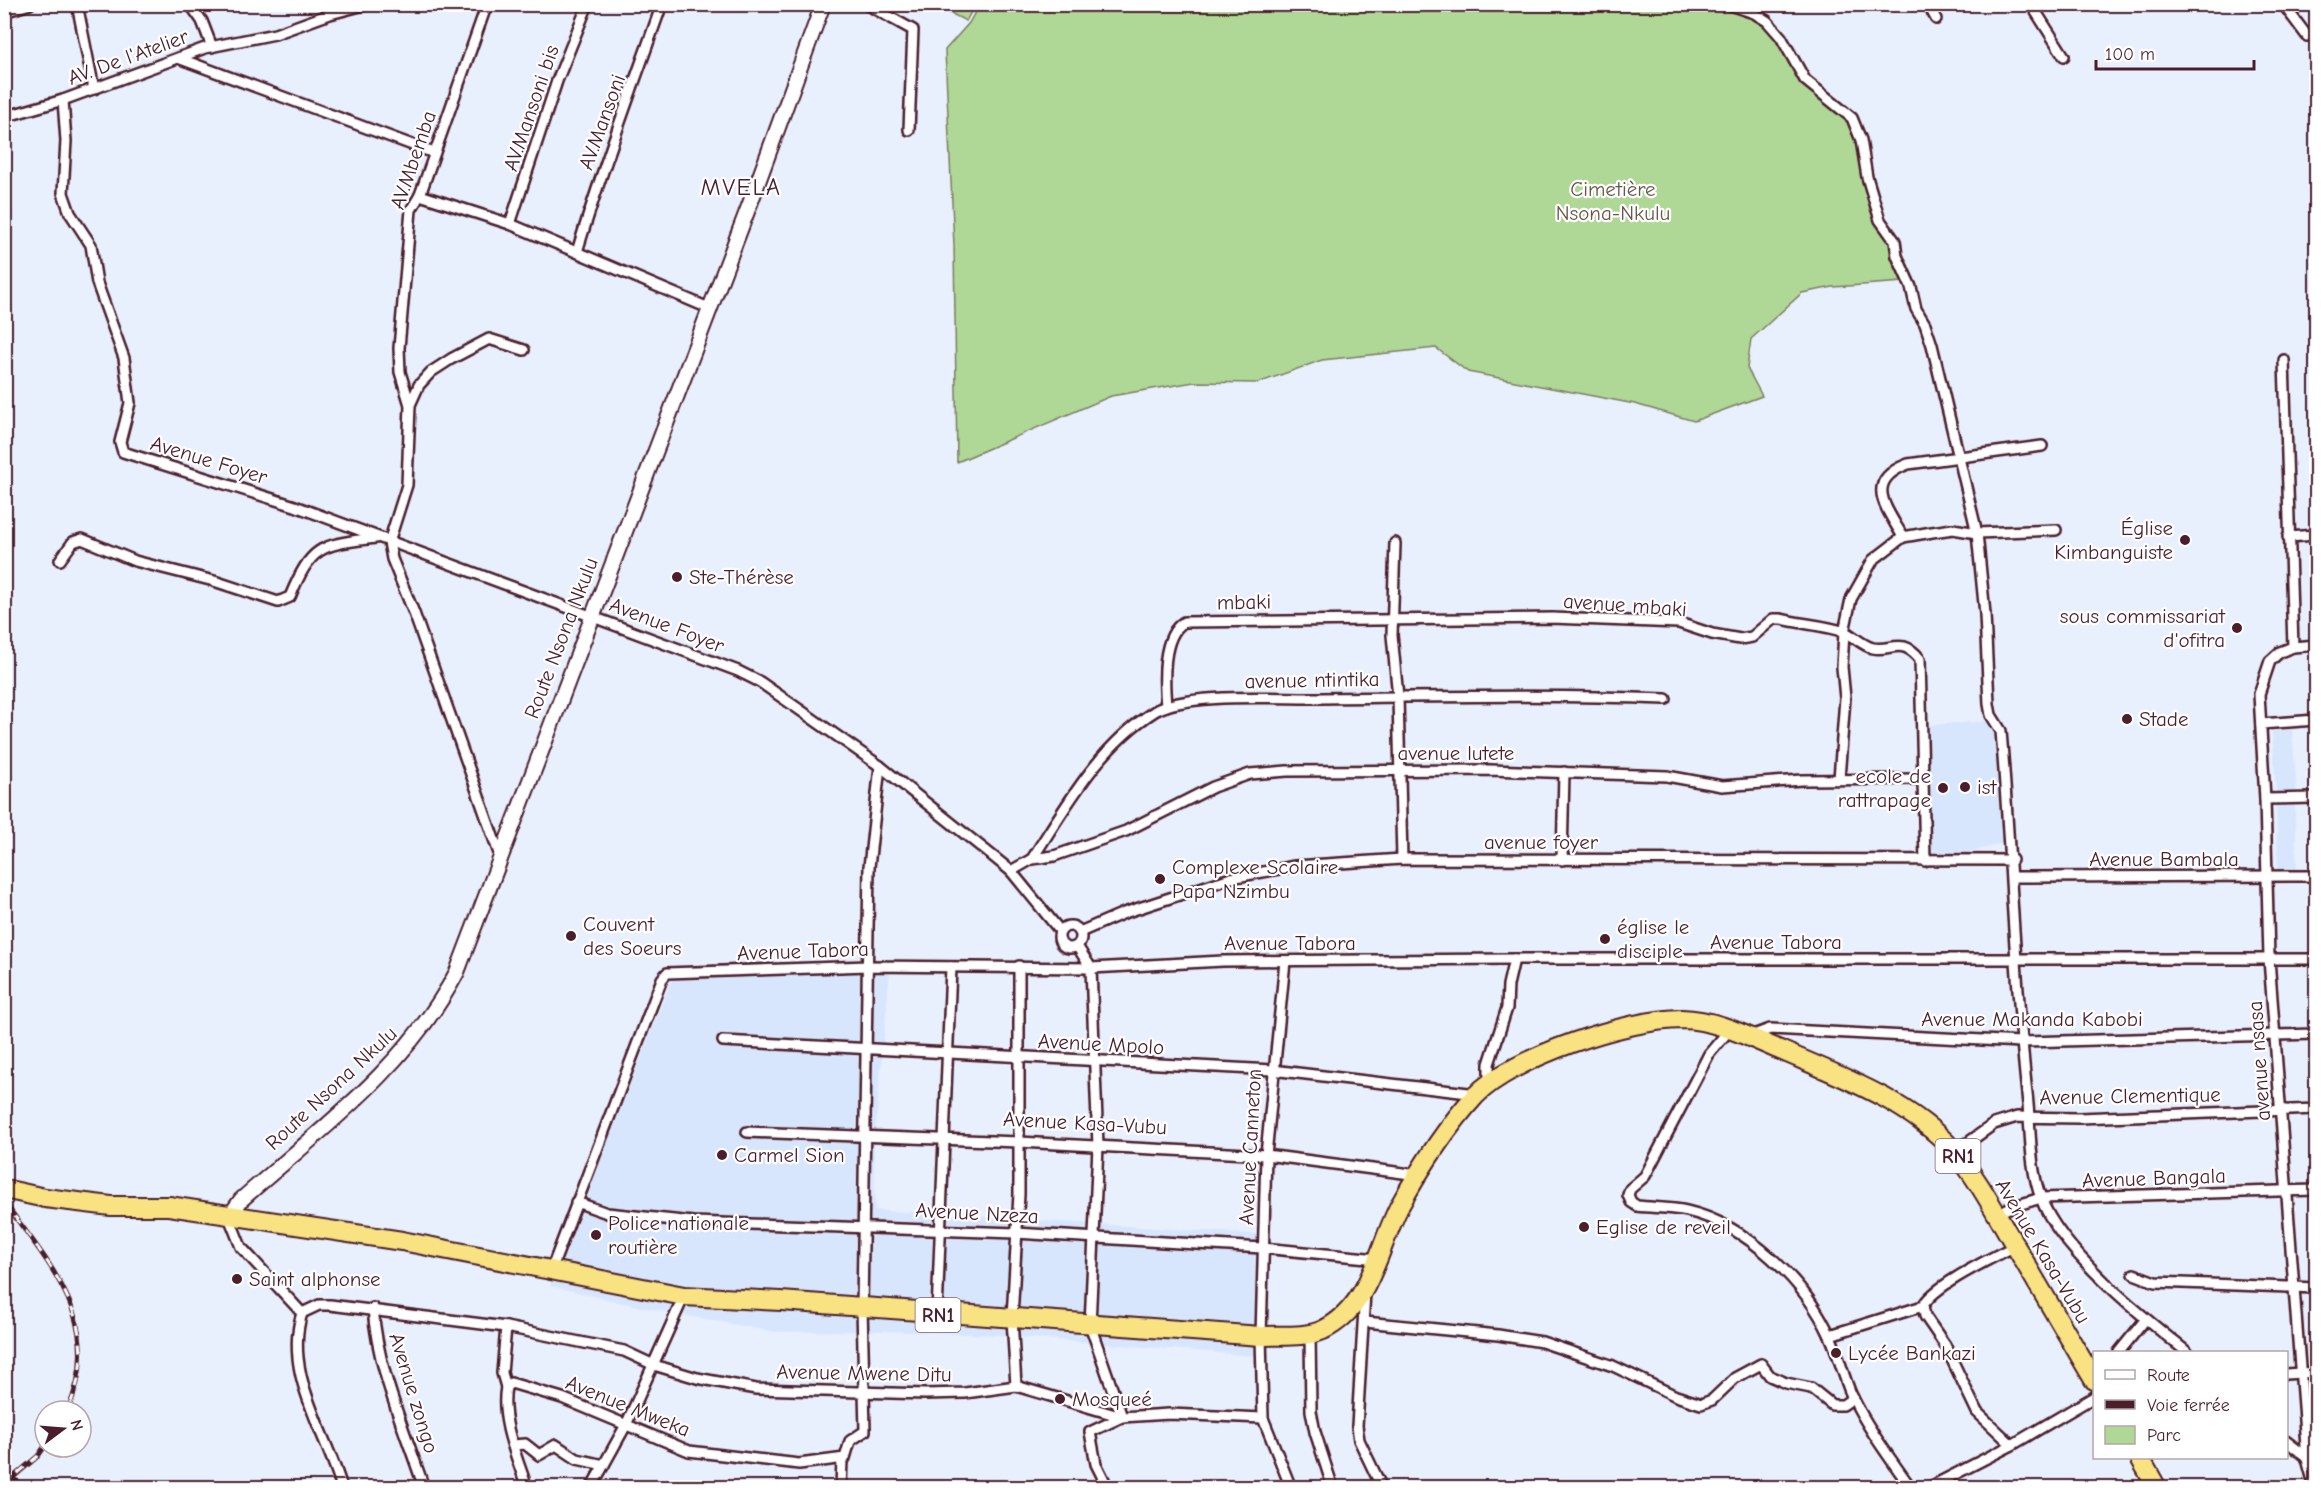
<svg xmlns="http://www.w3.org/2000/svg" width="2321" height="1492" font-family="'Comic Neue',sans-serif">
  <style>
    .built { fill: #d8e6fd }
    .green { fill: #afd896; stroke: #7c7c60; stroke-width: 1.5 }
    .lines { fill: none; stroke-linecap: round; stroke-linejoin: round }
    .street-casing { stroke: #4a1f2b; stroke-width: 14 }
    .secondary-casing { stroke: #4a1f2b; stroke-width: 18 }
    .highway-casing { stroke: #4a1f2b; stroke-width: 22 }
    .street { stroke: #fff; stroke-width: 9 }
    .secondary { stroke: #fff; stroke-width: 14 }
    .highway { stroke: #f8e281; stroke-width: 18 }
    .rail-casing { stroke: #4a1f2b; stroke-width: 5 }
    .rail { stroke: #fff; stroke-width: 3; stroke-dasharray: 9; stroke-linecap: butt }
    .poi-dot { fill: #4a1f2b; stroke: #fff; stroke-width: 2 }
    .labels { text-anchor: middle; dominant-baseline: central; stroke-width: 4.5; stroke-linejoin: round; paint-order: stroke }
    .shield { fill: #fff; stroke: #80626b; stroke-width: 1.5 }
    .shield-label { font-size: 20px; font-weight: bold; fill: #4a1f2b }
    .street-label { font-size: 21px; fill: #4a1f2b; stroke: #fff }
    .park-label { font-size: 21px; fill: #68564b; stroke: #fff }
    .poi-label { font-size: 21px; fill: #4a1f2b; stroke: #fff; text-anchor: start }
    .quarter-label { font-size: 24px; letter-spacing: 1.5px; fill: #4a1f2b; stroke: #fff }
  </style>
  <rect width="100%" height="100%" fill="#e8f0fe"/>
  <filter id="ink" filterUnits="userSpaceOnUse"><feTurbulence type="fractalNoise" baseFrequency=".0167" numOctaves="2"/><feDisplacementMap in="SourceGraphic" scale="12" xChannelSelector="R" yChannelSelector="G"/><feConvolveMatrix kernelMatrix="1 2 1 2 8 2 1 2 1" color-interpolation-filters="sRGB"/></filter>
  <g filter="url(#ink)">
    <g class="built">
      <path d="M1989,721L1997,732L2007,842L1958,856H1932L1928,850L1926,725Z"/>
      <path d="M2292,729L2297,792L2276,793L2272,731Z"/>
      <path d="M2295,804L2297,870L2278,871L2276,805Z"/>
      <path d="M891,961L874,1147L875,1210L1270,1235L1269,1357L994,1335L882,1331L775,1332L644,1308L550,1286L671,981L722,967Z"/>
    </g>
    <g class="green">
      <path d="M934,5H975L966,21Z"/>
      <path d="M979,5H1718L1768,25L1806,86L1849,119L1876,219L1892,245L1904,282L1833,287L1802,293L1751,339L1747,368L1762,396L1694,421L1635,404L1468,372L1436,348L1322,360L1258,383L1194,382L1111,396L957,462L954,246L945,50L969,23Z"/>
    </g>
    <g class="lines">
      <defs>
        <g id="street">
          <path d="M77,4L94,89"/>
          <path d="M190,4L202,21L212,47"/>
          <path d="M866,4L913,30L909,130"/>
          <path d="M1727,4L1754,13L1767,21L1781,37L1805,80L1852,118L1861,140L1867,177L1880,220L1895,241L1897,256L1911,287L1916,309L1925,324L1932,345L1977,533L1985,614L1989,704L1991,715L2001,731C2011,852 2014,974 2027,1094C2031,1128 2029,1166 2041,1198C2059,1250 2144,1318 2187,1352"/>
          <path d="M1928,4L1936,19"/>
          <path d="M2031,4L2064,56"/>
          <path d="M2283,4L2307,36"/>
          <path d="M4,12L30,4"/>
          <path d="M178,58L434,153"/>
          <path d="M63,100L66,141L63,193L70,213L91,245L97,283L124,358L130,403L120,442L123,452L295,506L738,671L760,682L880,766L995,858L1011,871L1060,931"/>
          <path d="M4,117L63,100L205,48L275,34L330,14L368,4"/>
          <path d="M420,195L510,224L711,309"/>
          <path d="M510,224L557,81L588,4"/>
          <path d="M577,252C602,168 633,87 662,4"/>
          <path d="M2284,360L2293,647"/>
          <path d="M410,405L400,372L399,348L411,210L420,195L487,4"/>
          <path d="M1903,537C1886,507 1863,481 1908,464L2042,446"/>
          <path d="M2288,537L2316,535"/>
          <path d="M1395,543L1392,635L1398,697L1402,859"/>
          <path d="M60,560L73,542L82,539L135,561L214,581L278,602L290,597C312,544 321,545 376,538"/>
          <path d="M1166,706C1164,682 1161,636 1184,622L1552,618L1679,623L1712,634L1740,639L1752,637L1773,619H1781C1801,624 1825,625 1845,632C1854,636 1863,646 1873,648C1891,652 1902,636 1920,659L1925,861"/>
          <path d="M2261,724L2316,720"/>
          <path d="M1839,779L1845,698L1842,667L1844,632L1851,599L1873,560L1903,537L1932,532L1953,529L1977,533L2056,530"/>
          <path d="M2265,799L2316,798"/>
          <path d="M501,859L414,613L392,559L389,542L407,485L410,405L419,385L431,372L451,359L489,339L524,350"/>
          <path d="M1032,859C1067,805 1099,746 1155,711C1184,693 1272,698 1308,698C1428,697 1547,694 1666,699"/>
          <path d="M1562,860L1564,772"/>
          <path d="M1011,871L1032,859L1054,856L1126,831L1213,787L1250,774L1287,771L1490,770L1667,776L1722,786L1802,780L1922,779"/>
          <path d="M2013,877L2316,876"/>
          <circle cx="1070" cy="937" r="11"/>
          <path d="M1080,932L1124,913L1231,878L1295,866L1402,859L2012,860"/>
          <path d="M1077,946L1091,968L1223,961L1514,959H2316"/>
          <path d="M1285,961L1266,1155L1261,1336L1263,1418L1291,1488"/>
          <path d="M1731,1028L1709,1054L1645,1176L1630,1189L1628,1195L1631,1202L1637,1206C1653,1208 1671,1207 1687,1211C1747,1225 1805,1281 1830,1336C1839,1355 1843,1376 1852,1396C1868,1429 1890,1458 1911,1488"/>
          <path d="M1751,1036L1770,1029L2021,1042L2316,1034"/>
          <path d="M723,1041L1272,1070L1477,1094"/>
          <path d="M1493,1080L1489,1076V1064L1507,1008L1508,985L1514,959"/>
          <path d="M747,1132L1019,1142L1266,1155L1418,1175"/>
          <path d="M1955,1152L1994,1124L2017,1117L2079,1118L2316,1109"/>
          <path d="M576,1202L607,1213L693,1222L1016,1233L1262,1248L1378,1259"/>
          <path d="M1996,1214L2011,1207L2041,1198L2316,1190"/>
          <path d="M229,1217L241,1247L302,1313"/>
          <path d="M552,1268L662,979L667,973L868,966L1091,968L1098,1146L1090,1325L1122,1417L1090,1432L1096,1464L1108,1488"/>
          <path d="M2134,1274L2155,1282L2316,1288"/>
          <path d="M1365,1292L1357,1426L1359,1440L1382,1488"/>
          <path d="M1923,1306L1925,1316L1945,1345L1977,1412L2012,1445"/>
          <path d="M373,1308C377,1369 405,1430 424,1488"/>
          <path d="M302,1313L319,1305H330L506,1327L624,1351L654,1365L697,1378L756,1389L925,1394L965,1393L1016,1386L1122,1417L1169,1414L1263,1418"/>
          <path d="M302,1313C283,1374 326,1431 342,1488"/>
          <path d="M937,1314L951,967"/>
          <path d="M1365,1322L1498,1335L1542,1342L1613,1366L1676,1396L1701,1404L1712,1400L1735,1378L1761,1364L1770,1376L1786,1383L1811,1388L1832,1405H1843L1853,1398"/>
          <path d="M1310,1334L1311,1411L1315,1432L1333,1488"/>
          <path d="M1830,1335L1923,1306C1934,1285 1992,1258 2015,1246"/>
          <path d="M2119,1352L2145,1320"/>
          <path d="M2286,1374L2316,1372"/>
          <path d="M1016,1386L1012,1318L1019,1194V966"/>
          <path d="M506,1387L502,1373L506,1327"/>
          <path d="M2286,1441L2316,1464"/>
          <path d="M513,1445L525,1444L539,1455L556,1445L577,1459L604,1465"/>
          <path d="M9,1482L19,1488"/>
          <path d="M527,1488C517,1457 500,1420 506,1387L511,1383L562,1398L689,1451L799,1464L845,1458L850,1441L865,1431L862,1308L869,867L880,766"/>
          <path d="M591,1488L626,1425L684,1296"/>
          <path d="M841,1488L842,1459"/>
          <path d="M1928,1488L2012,1445L2094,1397"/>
          <path d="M2315,1488L2307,1459L2269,959L2265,799L2259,694L2270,661L2280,652L2293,647L2316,645"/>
        </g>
        <path id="secondary" d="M229,1217L241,1200C319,1131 408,1066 457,972L751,201L823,4"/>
        <g id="highway">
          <path d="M4,1189L45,1198L111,1206H169L402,1241L684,1296L781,1301L1261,1336C1280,1335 1305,1338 1323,1330C1371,1307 1378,1247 1400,1205C1421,1167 1446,1128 1475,1096C1512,1057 1628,1019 1682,1019C1718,1020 1748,1037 1780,1050C1840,1076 1909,1101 1953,1150C1975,1174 1993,1208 2010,1237C2038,1284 2066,1332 2094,1380"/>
          <path d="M2140,1458L2157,1488"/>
        </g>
      </defs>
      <use href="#street" class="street-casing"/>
      <use href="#secondary" class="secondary-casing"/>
      <use href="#highway" class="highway-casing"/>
      <use href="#street" class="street"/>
      <use href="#secondary" class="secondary"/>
      <use href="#highway" class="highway"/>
      <defs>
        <g id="rail">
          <path d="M4,1202C51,1266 107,1327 67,1411"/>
          <path d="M4,1485L38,1456L45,1446"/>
        </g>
      </defs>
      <use href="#rail" class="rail-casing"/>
      <use href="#rail" class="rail"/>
    </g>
  </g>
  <g class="poi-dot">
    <circle cx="2185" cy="540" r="6"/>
    <circle cx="677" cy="577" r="6"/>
    <circle cx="2237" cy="628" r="6"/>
    <circle cx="2127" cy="719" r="6"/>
    <circle cx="1965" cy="787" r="6"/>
    <circle cx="1943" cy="788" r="6"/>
    <circle cx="1160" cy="879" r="6"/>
    <circle cx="571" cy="936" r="6"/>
    <circle cx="1605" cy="939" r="6"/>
    <circle cx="722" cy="1155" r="6"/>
    <circle cx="1584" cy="1227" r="6"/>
    <circle cx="596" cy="1235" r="6"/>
    <circle cx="237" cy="1279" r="6"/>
    <circle cx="1836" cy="1353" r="6"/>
    <circle cx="1060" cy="1399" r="6"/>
  </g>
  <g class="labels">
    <g class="shield">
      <rect x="1935.5" y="1139" width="45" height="34" rx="4.5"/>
      <rect x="915.5" y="1298" width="45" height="34" rx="4.5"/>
    </g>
    <g class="shield-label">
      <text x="1958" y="1156">RN1</text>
      <text x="938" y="1315">RN1</text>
    </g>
    <g class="street-label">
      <text transform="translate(128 57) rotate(-20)">AV. De l'Atelier</text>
      <text transform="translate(531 108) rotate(-71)">AV.Mansoni bis</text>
      <text transform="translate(602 122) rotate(-70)">AV.Mansoni</text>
      <text transform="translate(413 160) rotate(-71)">AV.Mbemba</text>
      <text transform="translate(209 460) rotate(17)">Avenue Foyer</text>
      <text transform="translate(1244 602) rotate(-1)">mbaki</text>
      <text transform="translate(1625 605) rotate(4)">avenue mbaki</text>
      <text transform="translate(667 625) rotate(21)">Avenue Foyer</text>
      <text transform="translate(561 638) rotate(-69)">Route Nsona Nkulu</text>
      <text transform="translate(1312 680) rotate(-1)">avenue ntintika</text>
      <text x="1456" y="753">avenue lutete</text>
      <text x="1541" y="842">avenue foyer</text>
      <text x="2164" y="859">Avenue Bambala</text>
      <text x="1776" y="942">Avenue Tabora</text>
      <text x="1290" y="943">Avenue Tabora</text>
      <text transform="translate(803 951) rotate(-2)">Avenue Tabora</text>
      <text x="2032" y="1019">Avenue Makanda Kabobi</text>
      <text transform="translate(1101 1044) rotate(3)">Avenue Mpolo</text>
      <text transform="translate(2259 1061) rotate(-94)">avenue nsasa</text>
      <text transform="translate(331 1088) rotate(-43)">Route Nsona Nkulu</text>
      <text transform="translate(2130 1096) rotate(-1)">Avenue Clementique</text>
      <text transform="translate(1085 1123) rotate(3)">Avenue Kasa-Vubu</text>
      <text transform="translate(1250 1147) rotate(-87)">Avenue Canneton</text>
      <text transform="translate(2154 1178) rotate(-2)">Avenue Bangala</text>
      <text transform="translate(977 1213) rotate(3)">Avenue Nzeza</text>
      <text transform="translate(2043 1251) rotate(59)">Avenue Kasa-Vubu</text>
      <text transform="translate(864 1373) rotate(1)">Avenue Mwene Ditu</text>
      <text transform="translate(414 1393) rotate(73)">Avenue zongo</text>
      <text transform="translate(628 1406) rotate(22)">Avenue Mweka</text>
    </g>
    <g class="park-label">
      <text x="1613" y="189">Cimetière<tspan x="1613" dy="24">Nsona-Nkulu</tspan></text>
    </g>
    <g class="poi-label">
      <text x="2173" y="528" text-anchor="end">Église<tspan x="2173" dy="24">Kimbanguiste</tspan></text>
      <text x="689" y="577">Ste-Thérèse</text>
      <text x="2225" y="616" text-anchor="end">sous commissariat<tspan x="2225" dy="24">d'ofitra</tspan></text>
      <text x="2139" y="719">Stade</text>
      <text x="1931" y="776" text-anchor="end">ecole de<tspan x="1931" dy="24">rattrapage</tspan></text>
      <text x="1977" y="787">ist</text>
      <text x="1172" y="867">Complexe Scolaire<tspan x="1172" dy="24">Papa Nzimbu</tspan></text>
      <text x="583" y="924">Couvent<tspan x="583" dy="24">des Soeurs</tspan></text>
      <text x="1617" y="927">église le<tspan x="1617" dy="24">disciple</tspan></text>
      <text x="734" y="1155">Carmel Sion</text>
      <text x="608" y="1223">Police nationale<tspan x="608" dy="24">routière</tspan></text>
      <text x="1596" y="1227">Eglise de reveil</text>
      <text x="249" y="1279">Saint alphonse</text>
      <text x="1848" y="1353">Lycée Bankazi</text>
      <text x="1072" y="1399">Mosqueé</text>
    </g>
    <g class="quarter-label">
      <text x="741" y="187">MVELA</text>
    </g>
  </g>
  <rect width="2321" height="1492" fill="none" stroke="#fff" stroke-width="24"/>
  <rect x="12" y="12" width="2297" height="1468" fill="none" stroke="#4a1f2b" stroke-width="2" filter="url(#ink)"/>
  <rect x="2093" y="1351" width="195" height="108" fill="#ffffff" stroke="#b7a5aa" stroke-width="1.5"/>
  <rect x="2105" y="1370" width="30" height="9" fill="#ffffff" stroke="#b7a5aa" stroke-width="1.5"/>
  <text x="2147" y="1381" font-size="18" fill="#4a1f2b">Route</text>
  <rect x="2105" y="1400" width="30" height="9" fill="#4a1f2b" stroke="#b7a5aa" stroke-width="1.5"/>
  <text x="2147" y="1411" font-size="18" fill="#4a1f2b">Voie ferrée</text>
  <rect x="2105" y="1426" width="30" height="18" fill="#afd896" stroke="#b7a5aa" stroke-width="1.5"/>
  <text x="2147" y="1441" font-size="18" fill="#4a1f2b">Parc</text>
  <g transform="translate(63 1429) rotate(74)"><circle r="28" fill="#ffffff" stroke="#b7a5aa" stroke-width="1.5"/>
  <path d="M0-4.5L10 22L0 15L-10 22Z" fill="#4a1f2b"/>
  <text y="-9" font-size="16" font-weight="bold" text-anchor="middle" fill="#4a1f2b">N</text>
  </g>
  <path d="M2096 60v9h158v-9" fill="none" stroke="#4a1f2b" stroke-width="3"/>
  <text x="2105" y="60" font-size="18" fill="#4a1f2b" stroke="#ffffff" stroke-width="4.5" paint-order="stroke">100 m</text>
</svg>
